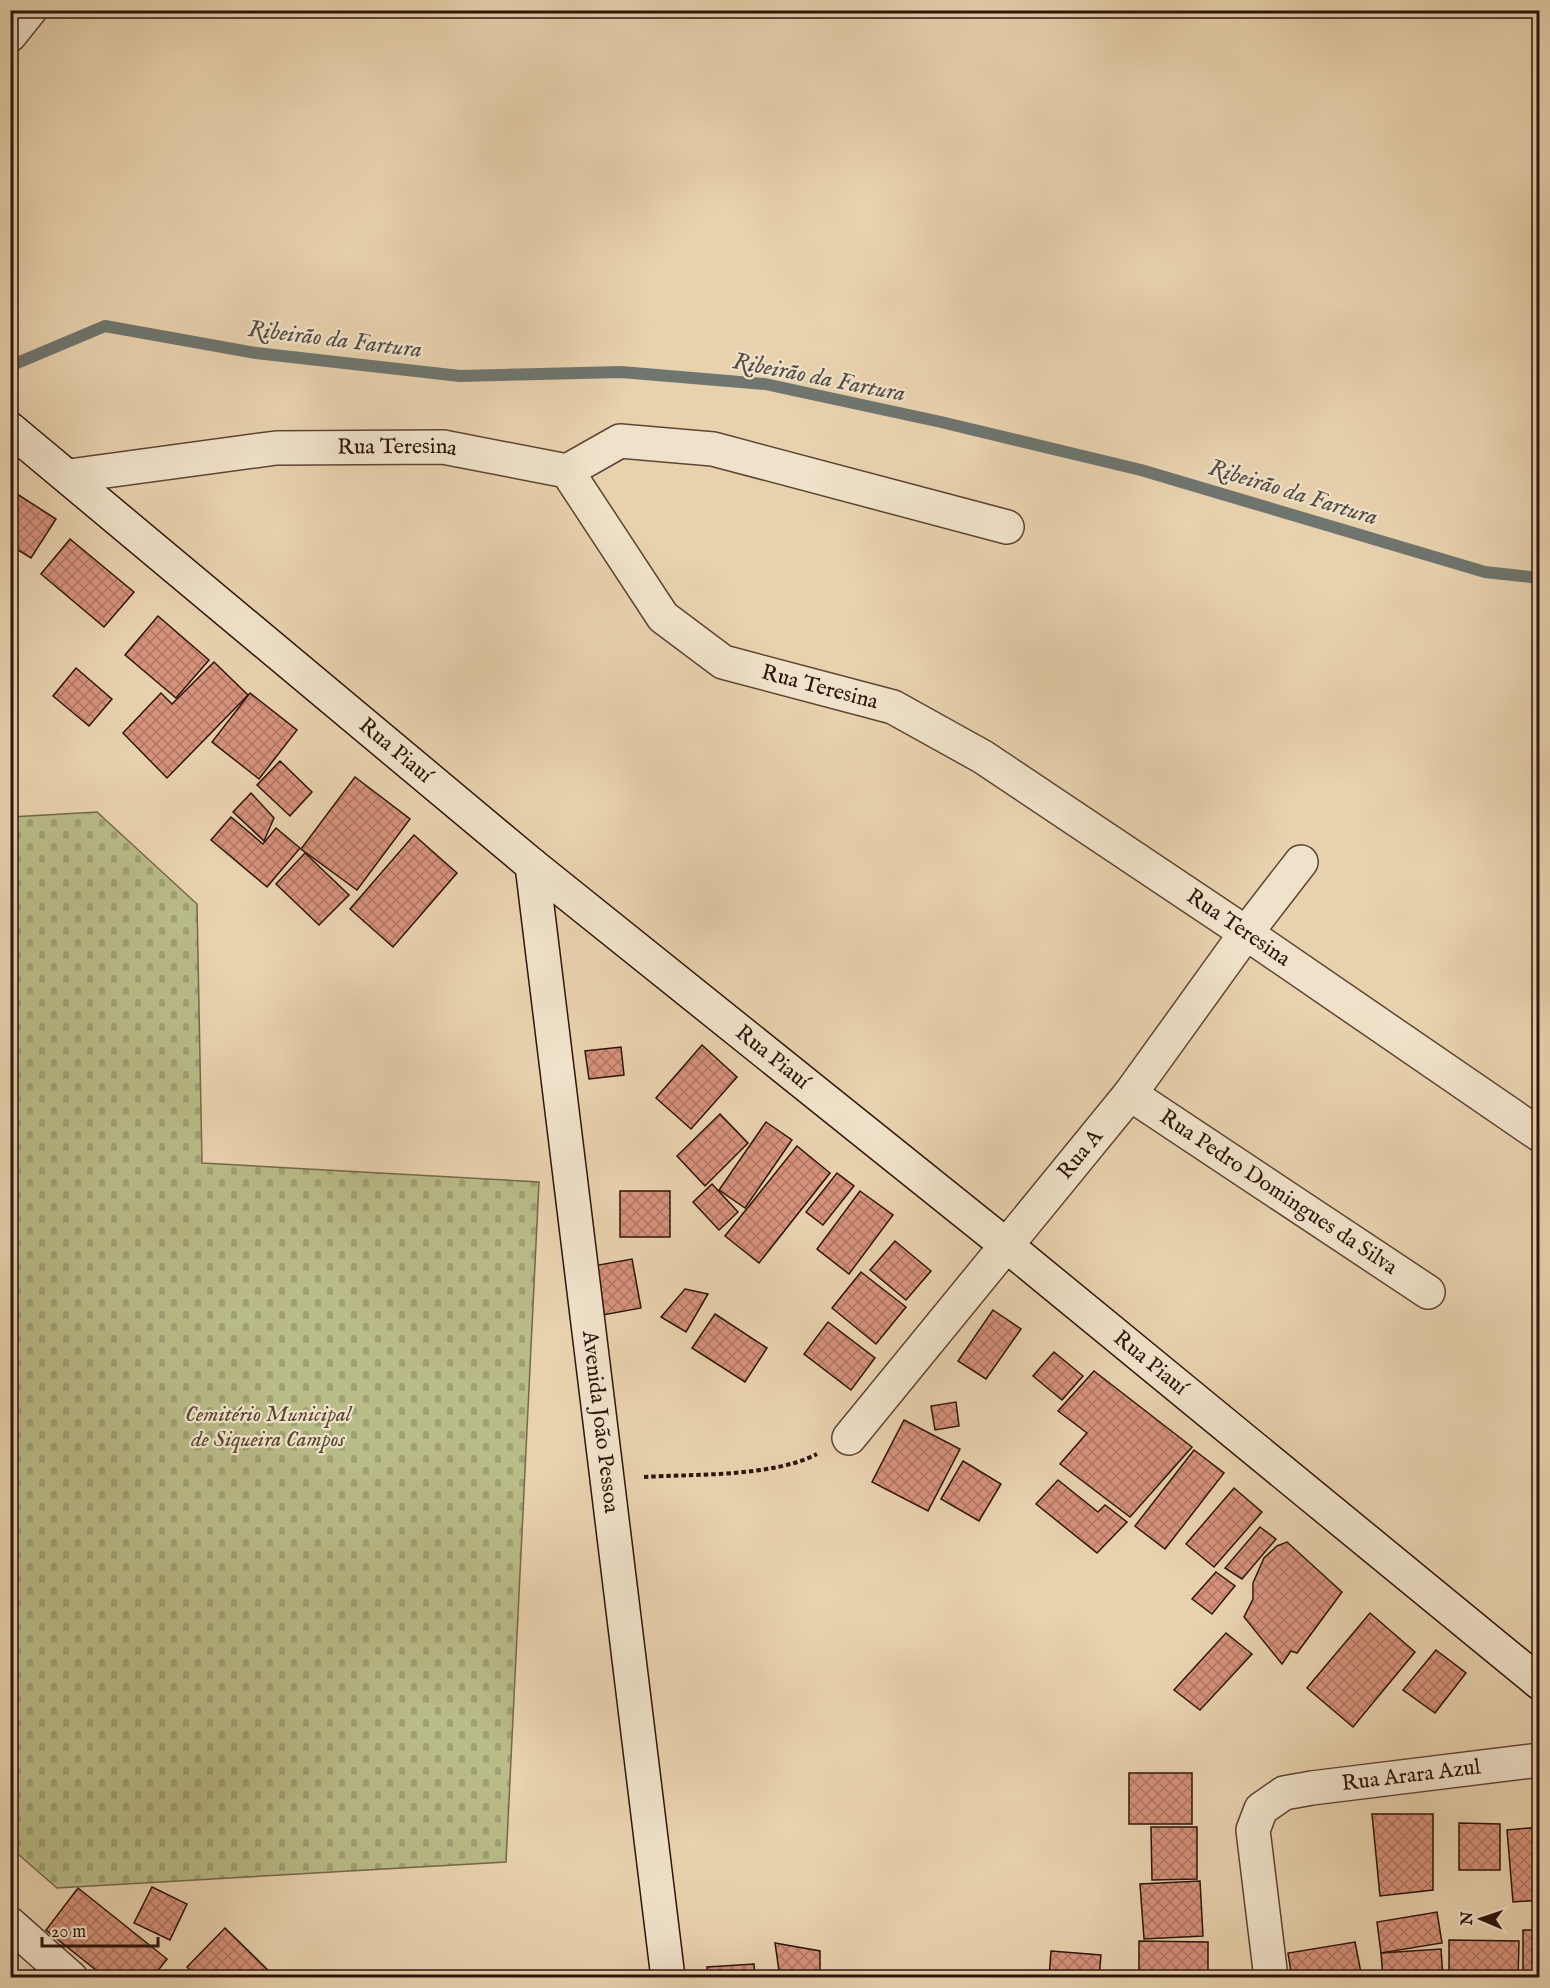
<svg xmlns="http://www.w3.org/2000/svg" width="1550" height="1988" font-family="'IM FELL English',serif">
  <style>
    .cemetery { fill: url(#cemetery-stones); stroke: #746849; stroke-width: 1.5 }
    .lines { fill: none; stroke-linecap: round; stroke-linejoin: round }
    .stream { stroke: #6f756f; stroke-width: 12 }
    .building { fill: url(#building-cross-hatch); stroke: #2f140a; stroke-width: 1.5 }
    .street-casing { stroke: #5d4433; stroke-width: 36 }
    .secondary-casing { stroke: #2f140a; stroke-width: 36 }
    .path { stroke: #2f140a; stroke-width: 4; stroke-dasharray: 4.5 3; stroke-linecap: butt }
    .street { stroke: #f0e2ca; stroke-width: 33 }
    .secondary { stroke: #f0e2ca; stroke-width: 33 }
    .labels { text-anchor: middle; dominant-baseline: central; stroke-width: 4.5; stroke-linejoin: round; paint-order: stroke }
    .street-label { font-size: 22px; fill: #2f140a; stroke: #f0e2ca }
    .park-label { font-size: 22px; font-style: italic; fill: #584630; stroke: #f0e2ca }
    .water-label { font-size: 24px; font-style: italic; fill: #544d45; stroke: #f0e2ca }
  </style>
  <defs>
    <pattern id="cemetery-stones" width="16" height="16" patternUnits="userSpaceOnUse" patternTransform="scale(1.5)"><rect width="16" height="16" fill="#b9bb88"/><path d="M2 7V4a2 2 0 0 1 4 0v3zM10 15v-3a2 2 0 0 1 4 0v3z" fill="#9fa074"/></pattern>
    <pattern id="building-cross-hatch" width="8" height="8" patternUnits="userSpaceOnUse" patternTransform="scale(1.5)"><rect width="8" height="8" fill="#d6927b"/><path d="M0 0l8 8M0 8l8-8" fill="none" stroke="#ae7663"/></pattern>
  </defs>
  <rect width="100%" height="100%" fill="#e8d2ae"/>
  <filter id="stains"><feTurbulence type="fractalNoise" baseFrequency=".00333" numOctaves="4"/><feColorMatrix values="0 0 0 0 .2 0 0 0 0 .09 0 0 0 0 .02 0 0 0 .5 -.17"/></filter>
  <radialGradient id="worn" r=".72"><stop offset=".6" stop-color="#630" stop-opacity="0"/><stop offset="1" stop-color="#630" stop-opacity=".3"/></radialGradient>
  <path class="cemetery" d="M97,812L197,904L202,1163L539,1182L506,1862L57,1888L11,1848V817Z"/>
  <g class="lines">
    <path class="stream" d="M10,366L105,326L256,353L460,376L621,372L765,384L941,422L1141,470L1485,572L1540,578"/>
  </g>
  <g class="building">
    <path d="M17,494L56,519L31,558L10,545V504Z"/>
    <path d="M70,539L134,592L104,627L41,574Z"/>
    <path d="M158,616L209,660L176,698L125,655Z"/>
    <path d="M214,662L248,695L167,778L123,733L161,693L172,704Z"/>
    <path d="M76,668L112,699L89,726L53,696Z"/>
    <path d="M250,693L297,730L259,779L212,742Z"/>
    <path d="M280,761L312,792L290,816L257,785Z"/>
    <path d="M355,777L410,819L357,890L301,849Z"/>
    <path d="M251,793L274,818L264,841L233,812Z"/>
    <path d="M231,817L263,844L276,828L300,848L267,887L211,840Z"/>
    <path d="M414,835L457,873L393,947L350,909Z"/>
    <path d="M305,853L349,895L319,925L276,884Z"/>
    <path d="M702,1045L737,1077L691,1129L656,1098Z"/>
    <path d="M621,1047L624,1075L589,1079L585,1051Z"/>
    <path d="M720,1114L748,1143L705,1186L677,1156Z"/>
    <path d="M766,1122L792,1140L745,1208L719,1190Z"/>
    <path d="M797,1146L830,1173L759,1263L725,1236Z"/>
    <path d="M837,1173L854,1186L823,1225L806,1212Z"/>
    <path d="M712,1184L738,1212L719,1230L693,1202Z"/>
    <rect x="620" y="1191" width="50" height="46"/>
    <path d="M860,1191L893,1215L849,1274L817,1249Z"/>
    <path d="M895,1241L931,1271L906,1300L870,1270Z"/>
    <path d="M632,1259L641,1308L603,1315L593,1266Z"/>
    <path d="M861,1272L906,1307L876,1344L832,1308Z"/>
    <path d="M685,1289L708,1294L686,1332L661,1317Z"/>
    <path d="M993,1310L1021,1329L986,1379L958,1361Z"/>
    <path d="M715,1314L767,1348L745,1382L692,1348Z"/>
    <path d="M828,1322L875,1358L851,1390L804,1354Z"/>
    <path d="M1054,1352L1083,1376L1062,1400L1033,1376Z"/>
    <path d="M1094,1371L1192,1447L1130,1517L1060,1464L1087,1433L1058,1411Z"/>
    <path d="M956,1402L959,1426L935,1430L931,1406Z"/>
    <path d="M904,1420L960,1449L928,1511L872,1482Z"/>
    <path d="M1194,1450L1224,1473L1165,1549L1135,1526Z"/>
    <path d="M963,1461L1001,1484L979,1521L941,1499Z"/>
    <path d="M1058,1480L1098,1512L1105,1505L1127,1522L1097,1553L1036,1504Z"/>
    <path d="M1234,1488L1262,1512L1214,1567L1186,1544Z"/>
    <path d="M1260,1527L1276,1539L1242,1579L1225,1568Z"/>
    <path d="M1287,1542L1342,1592L1297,1653L1291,1651L1282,1664L1244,1617L1253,1599V1583L1264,1558L1277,1546Z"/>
    <path d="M1216,1572L1235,1586L1212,1614L1192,1599Z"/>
    <path d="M1370,1613L1415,1652L1353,1727L1307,1688Z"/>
    <path d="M1226,1633L1252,1654L1200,1710L1174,1690Z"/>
    <path d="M1436,1650L1466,1673L1435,1713L1403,1690Z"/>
    <rect x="1129" y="1773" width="63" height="51"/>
    <path d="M1372,1814H1433V1890L1380,1896Z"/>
    <path d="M1459,1823L1500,1824V1870H1459Z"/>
    <path d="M1151,1827H1197V1879L1152,1880Z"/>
    <path d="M1540,1827V1900L1513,1902L1507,1830Z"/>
    <path d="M1200,1881L1203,1936L1144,1939L1140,1884Z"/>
    <path d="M152,1887L187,1904L170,1940L134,1923Z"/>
    <path d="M78,1888L167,1959L152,1978H106L46,1930Z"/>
    <path d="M1437,1912L1442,1943L1381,1953L1377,1922Z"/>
    <path d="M225,1928L273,1975L271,1978H198L187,1967Z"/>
    <rect x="1523" y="1930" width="17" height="42"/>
    <path d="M1449,1940L1519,1941L1518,1978H1449Z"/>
    <path d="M1139,1941L1208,1942V1978H1139Z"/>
    <path d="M1355,1942L1362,1978H1292L1288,1953Z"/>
    <path d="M775,1943L820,1951V1978H780Z"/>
    <path d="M1441,1949L1443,1978H1383L1381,1953Z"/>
    <path d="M1051,1951L1101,1955L1099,1978H1049Z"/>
    <path d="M754,1964L755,1978H708L707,1967Z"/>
  </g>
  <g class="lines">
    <defs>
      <g id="street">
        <path d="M10,35L30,10"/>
        <path d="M567,471L620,441L713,449L1007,527"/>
        <path id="s1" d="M69,476L276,448L443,447L567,471L663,617L723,662L893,707L983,757L1246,933L1540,1135"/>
        <path id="s2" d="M1130,1094L1428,1292"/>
        <path id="s3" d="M849,1438L1130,1094L1246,933L1301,862"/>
        <path d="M10,1924L71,1978"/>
        <path id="s4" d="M1271,1978L1253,1830L1261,1809L1284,1793L1312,1788L1540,1760"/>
      </g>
      <g id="secondary">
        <path id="s5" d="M10,429L532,865L1006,1245L1540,1683"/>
        <path id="s6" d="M532,865L668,1978"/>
      </g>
    </defs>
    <use href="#street" class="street-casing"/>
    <use href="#secondary" class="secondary-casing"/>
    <path class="path" d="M644,1477C694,1474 773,1477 817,1454"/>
    <use href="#street" class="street"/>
    <use href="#secondary" class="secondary"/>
  </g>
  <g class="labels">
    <g class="street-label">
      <text stroke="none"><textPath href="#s1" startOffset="330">Rua Teresina</textPath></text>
      <text stroke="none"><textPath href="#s1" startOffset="852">Rua Teresina</textPath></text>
      <text stroke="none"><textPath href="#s5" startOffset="502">Rua Piauí</textPath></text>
      <text stroke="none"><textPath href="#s1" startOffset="1338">Rua Teresina</textPath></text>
      <text stroke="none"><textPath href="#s5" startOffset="988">Rua Piauí</textPath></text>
      <text stroke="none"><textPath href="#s3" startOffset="366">Rua A</textPath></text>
      <text stroke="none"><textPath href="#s2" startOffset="178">Rua Pedro Domingues da Silva</textPath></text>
      <text stroke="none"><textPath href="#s5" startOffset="1474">Rua Piauí</textPath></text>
      <text stroke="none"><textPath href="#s6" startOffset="561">Avenida João Pessoa</textPath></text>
      <text stroke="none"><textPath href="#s4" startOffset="328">Rua Arara Azul</textPath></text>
    </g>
    <g class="park-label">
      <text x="268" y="1415">Cemitério Municipal<tspan x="268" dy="25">de Siqueira Campos</tspan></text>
    </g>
    <g class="water-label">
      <text transform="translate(335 340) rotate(7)">Ribeirão da Fartura</text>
      <text transform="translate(819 378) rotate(11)">Ribeirão da Fartura</text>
      <text transform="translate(1293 493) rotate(17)">Ribeirão da Fartura</text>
    </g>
  </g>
  <rect width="1550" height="1988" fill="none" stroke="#e8d2ae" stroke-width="36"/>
  <rect x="12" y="12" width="1526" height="1964" fill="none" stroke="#2f140a" stroke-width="3"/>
  <rect x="18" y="18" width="1514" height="1952" fill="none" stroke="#2f140a" stroke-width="1.5"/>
  <g transform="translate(1481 1919) rotate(272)" stroke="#f0e2ca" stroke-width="4.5" paint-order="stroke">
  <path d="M0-4.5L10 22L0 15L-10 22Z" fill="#2f140a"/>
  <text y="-9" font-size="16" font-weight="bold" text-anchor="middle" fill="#2f140a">N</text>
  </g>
  <path d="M42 1937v9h116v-9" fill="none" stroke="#2f140a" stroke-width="3"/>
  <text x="51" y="1937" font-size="18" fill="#2f140a" stroke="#f0e2ca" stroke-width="4.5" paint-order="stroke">20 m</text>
  <rect width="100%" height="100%" filter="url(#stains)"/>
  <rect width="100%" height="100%" fill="url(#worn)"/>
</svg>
